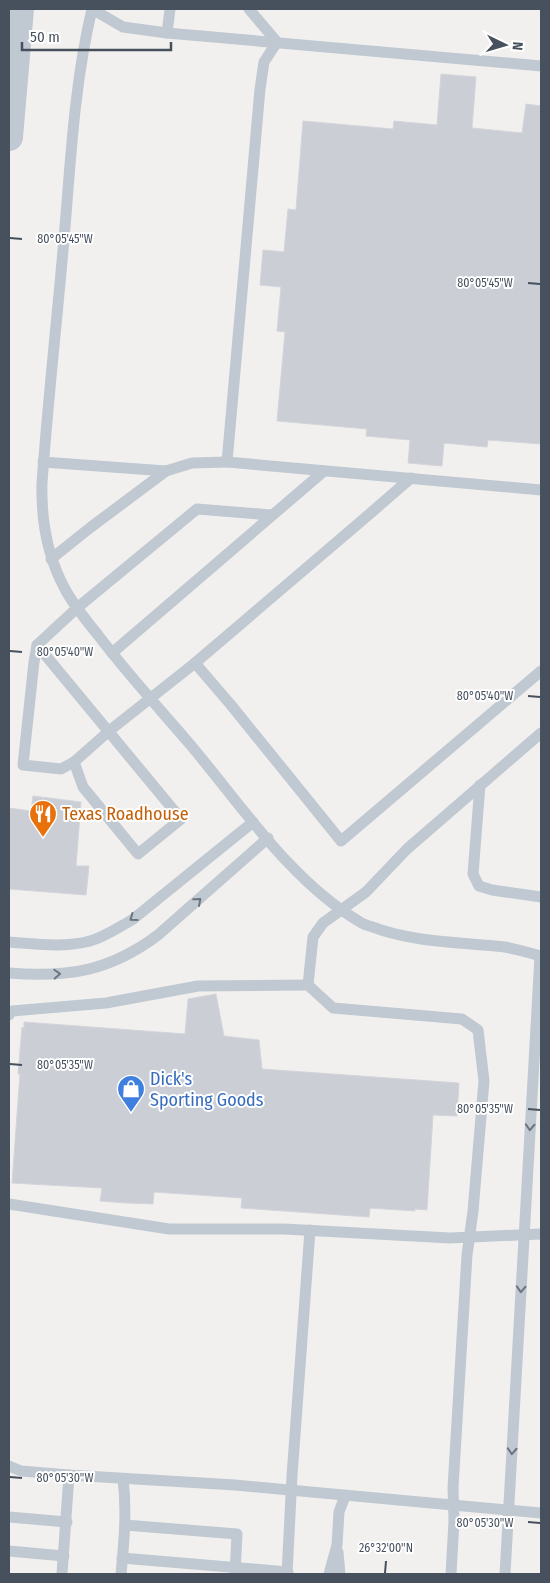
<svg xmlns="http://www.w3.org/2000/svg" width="550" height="1583" font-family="'Fira Sans Condensed',sans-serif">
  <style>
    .building { fill: #cbced5; stroke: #d3d5db }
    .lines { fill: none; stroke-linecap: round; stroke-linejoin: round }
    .service { stroke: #c0c9d1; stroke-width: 11 }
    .tertiary { stroke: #c0c9d1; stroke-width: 28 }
    .oneway { stroke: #6b7580 }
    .ticks { fill: none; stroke: #47515d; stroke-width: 2 }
    .labels { text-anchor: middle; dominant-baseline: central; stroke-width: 4; stroke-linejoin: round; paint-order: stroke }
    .food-label { font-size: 18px; fill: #c56008; stroke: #fff; text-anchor: start }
    .shop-label { font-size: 18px; fill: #366cbe; stroke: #fff; text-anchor: start }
    .ticks-label { font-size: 12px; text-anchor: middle; fill: #47515d; stroke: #fff; stroke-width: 4; stroke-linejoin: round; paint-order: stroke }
  </style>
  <rect width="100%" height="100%" fill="#f2f0ef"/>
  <g class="building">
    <path d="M441,74L476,77L472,128L522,133L526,104L541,106V444L488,440L487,447L444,443L442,466L408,463L410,440L366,436L367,429L277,421L285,332L277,331L281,287L260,285L263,250L284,252L288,209L296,210L303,121L393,129L394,121L437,125Z"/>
    <path d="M33,796L81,802L76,866H89L86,895L9,889V808L31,811Z"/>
    <path d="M216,994L224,1036L259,1040L262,1069L459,1083L457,1116L433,1115L427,1210L415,1209V1211L370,1208L369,1217L241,1208L242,1198L154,1192L153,1204L127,1203L100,1201L102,1188L12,1183L20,1074H18L22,1027L24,1028V1022L185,1034L188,999Z"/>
  </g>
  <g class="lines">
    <g class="service">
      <path d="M92,9C75,80 71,154 65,227C58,312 48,398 42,483C41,521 47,556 65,589C74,606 86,620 98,635C126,672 158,707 188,742C240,803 290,881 360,922C366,926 374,927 381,930C423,943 462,942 505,947C517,949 529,953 541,956"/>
      <path d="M92,9L123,27L167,33L541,66"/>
      <path d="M249,9L277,42L264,62L260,89L227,462L541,490"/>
      <path d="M167,33L170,9"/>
      <path d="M43,462L166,471"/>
      <path d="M411,478L373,511L195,663L231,705L341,841L541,671"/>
      <path d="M51,559L91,527L166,471L192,463L227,462"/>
      <path d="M37,645L181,819L138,854L83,787L74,762"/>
      <path d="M112,653L324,471"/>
      <path d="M195,663L109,731L74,762L61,769L23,765L34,662L37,645L77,608L197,509L271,515"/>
      <path d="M480,785L473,874L479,886L492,890L541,897"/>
      <path d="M9,942C36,944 64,948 90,941C105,937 119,927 132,920L253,822"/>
      <path d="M9,973C68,978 110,971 158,935L268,838"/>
      <path d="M9,1015L12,1011L106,1003L198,986L308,985"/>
      <path d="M9,1204L169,1229H284L450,1238L541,1234"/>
      <path d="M9,1466L21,1471L69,1475L235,1485L541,1513"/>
      <path d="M9,1517L67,1522"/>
      <path d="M125,1525L237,1534L235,1574"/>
      <path d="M9,1551L64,1556"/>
      <path d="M338,1552L340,1574"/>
      <path d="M122,1558L288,1572"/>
      <path d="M62,1574L69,1475"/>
      <path d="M121,1574C124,1542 127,1511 123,1479"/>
      <path d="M287,1574L292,1476L310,1230"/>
      <path d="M329,1574L337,1545L339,1512L345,1496"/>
      <path d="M451,1574L454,1521L453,1488L467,1255L473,1211L484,1081L478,1030L462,1019L333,1008L308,985L313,937L323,923L366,892L407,849L541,733"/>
      <path d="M505,1574L540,956"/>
    </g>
    <path class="tertiary" d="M9,137L20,9"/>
  </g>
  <defs><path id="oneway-chevron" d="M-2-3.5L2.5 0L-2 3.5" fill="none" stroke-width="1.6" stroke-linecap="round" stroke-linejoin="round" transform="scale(1.25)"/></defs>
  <g class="oneway">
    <use href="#oneway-chevron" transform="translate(198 901) rotate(-41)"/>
    <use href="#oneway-chevron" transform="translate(133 918) rotate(144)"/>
    <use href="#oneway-chevron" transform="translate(57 974) rotate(-3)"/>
    <use href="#oneway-chevron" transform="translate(530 1127) rotate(93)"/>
    <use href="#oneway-chevron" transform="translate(521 1289) rotate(93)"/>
    <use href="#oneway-chevron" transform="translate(512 1451) rotate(93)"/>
  </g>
  <path class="ticks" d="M10,238L22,239M528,283L540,284M10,651L22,652M528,696L540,697M10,1064L22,1065M528,1109L540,1110M10,1477L22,1478M528,1522L540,1523M385,1573L386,1561"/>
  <defs>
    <symbol id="restaurant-pin" viewBox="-11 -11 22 30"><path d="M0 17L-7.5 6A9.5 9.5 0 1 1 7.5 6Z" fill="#e8710a" stroke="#fff"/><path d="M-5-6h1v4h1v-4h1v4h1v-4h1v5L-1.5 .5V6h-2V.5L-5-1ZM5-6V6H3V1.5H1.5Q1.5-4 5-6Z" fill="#fff"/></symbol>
    <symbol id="shop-pin" viewBox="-11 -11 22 30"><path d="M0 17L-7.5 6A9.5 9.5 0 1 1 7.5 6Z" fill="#3f7fe0" stroke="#fff"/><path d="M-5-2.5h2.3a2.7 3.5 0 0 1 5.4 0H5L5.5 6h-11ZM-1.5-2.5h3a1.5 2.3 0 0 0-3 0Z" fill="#fff"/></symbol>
  </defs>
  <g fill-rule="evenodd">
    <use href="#restaurant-pin" x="27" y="798" width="32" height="43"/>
    <use href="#shop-pin" x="115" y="1073" width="32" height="43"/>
  </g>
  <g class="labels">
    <g class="food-label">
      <text x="62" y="814">Texas Roadhouse</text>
    </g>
    <g class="shop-label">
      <text x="150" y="1079">Dick's<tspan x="150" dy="21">Sporting Goods</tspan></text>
    </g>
  </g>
  <g class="ticks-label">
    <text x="65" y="243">80°05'45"W</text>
    <text x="485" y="287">80°05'45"W</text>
    <text x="65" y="656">80°05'40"W</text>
    <text x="485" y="700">80°05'40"W</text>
    <text x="65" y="1069">80°05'35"W</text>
    <text x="485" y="1113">80°05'35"W</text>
    <text x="65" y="1482">80°05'30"W</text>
    <text x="485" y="1527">80°05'30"W</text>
    <text x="386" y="1552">26°32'00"N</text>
  </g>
  <rect width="550" height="1583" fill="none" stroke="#47515d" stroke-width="20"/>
  <g transform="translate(505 45) rotate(95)" stroke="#ffffff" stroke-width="4" paint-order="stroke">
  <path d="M0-4L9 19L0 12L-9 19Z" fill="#47515d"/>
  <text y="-8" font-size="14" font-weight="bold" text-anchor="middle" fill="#47515d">N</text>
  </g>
  <path d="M22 42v8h149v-8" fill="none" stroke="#47515d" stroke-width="2.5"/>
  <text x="30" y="42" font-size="15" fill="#47515d" stroke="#ffffff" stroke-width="4" paint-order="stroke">50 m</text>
</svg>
